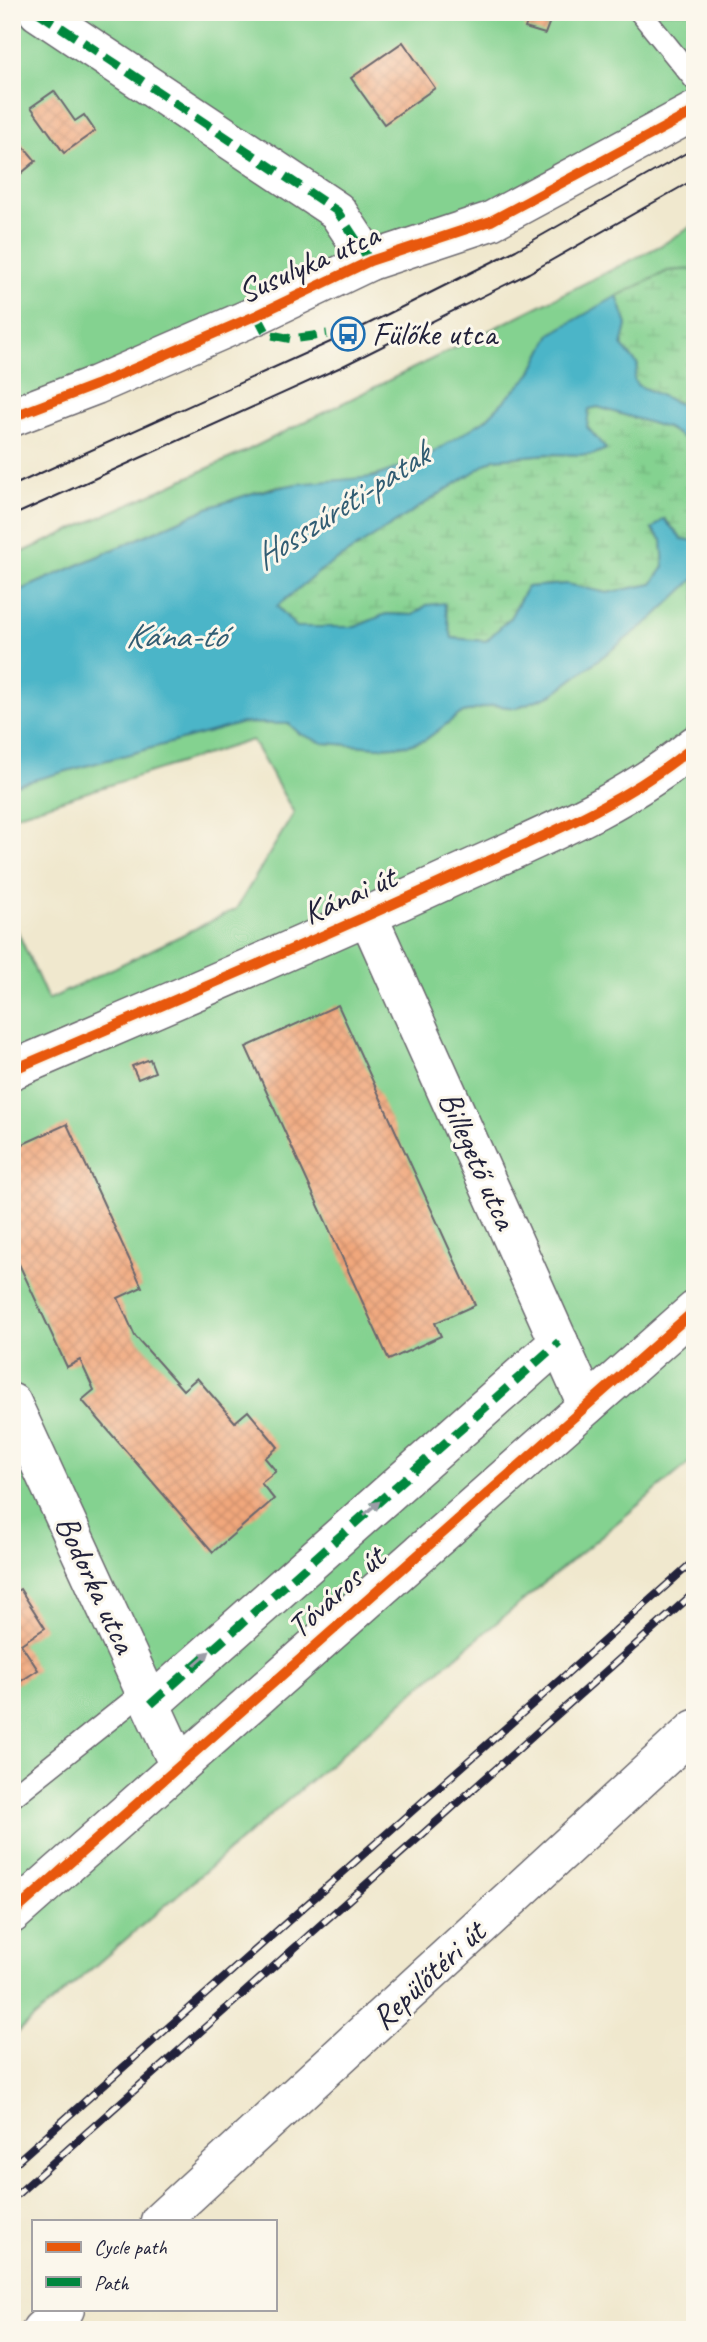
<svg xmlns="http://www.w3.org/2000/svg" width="707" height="2342" font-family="Caveat,sans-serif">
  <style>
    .green { fill: #84d290; stroke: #537a66; stroke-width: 2 }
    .wetland { fill: url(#wetland-marsh); stroke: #537a66; stroke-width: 2 }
    .water { fill: #4bb5c8; stroke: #366c82; stroke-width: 2 }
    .building { fill: url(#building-cross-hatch) }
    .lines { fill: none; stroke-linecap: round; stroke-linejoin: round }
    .lane-casing { stroke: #6a676e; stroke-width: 24 }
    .street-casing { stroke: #6a676e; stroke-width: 41 }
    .secondary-casing { stroke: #6a676e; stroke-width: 41 }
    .lane { stroke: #fff; stroke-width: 21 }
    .street { stroke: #fff; stroke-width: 38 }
    .secondary { stroke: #fff; stroke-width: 38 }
    .tram { stroke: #22223b; stroke-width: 2 }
    .rail-casing { stroke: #22223b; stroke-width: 8 }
    .rail { stroke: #fbf7ec; stroke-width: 5; stroke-dasharray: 16; stroke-linecap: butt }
    .quiet { stroke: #00873e; stroke-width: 9; stroke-dasharray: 18 9; stroke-linecap: butt }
    .cycleway-casing { stroke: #fbf7ec; stroke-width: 15 }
    .cycleway { stroke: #e8590c; stroke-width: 10 }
    .oneway { fill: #9c9ca7 }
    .labels { text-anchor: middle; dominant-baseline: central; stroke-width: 6; stroke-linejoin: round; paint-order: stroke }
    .street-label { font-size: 33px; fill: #22223b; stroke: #fbf7ec }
    .poi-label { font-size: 33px; fill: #22223b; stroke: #fbf7ec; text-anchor: start }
    .water-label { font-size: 35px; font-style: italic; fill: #325d73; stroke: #fbf7ec }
  </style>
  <defs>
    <pattern id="wetland-marsh" width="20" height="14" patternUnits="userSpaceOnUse" patternTransform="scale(1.75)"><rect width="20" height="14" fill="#84d290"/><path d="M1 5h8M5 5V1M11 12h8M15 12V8" fill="none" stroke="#72b47d"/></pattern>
    <pattern id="building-cross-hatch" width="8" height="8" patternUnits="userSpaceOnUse" patternTransform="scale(1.75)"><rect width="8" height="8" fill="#f1a77c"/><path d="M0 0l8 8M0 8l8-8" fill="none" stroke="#ce8f6c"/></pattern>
  </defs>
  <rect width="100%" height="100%" fill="#fbf7ec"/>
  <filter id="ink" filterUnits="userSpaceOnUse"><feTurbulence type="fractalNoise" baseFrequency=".0143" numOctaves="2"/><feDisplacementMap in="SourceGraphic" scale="14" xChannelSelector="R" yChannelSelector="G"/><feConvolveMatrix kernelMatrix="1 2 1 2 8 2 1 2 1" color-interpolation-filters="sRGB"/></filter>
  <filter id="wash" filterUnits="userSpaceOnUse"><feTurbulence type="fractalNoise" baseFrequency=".00686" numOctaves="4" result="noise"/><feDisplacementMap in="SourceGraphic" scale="28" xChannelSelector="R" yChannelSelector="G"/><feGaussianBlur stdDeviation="1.57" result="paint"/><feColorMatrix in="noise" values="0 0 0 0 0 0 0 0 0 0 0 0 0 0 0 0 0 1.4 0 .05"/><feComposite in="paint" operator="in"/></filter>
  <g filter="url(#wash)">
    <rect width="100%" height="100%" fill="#f0e8ce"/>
    <g class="green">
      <path d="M12,12H695V111L12,417Z"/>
      <path d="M695,224V269L668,271L551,334L531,374L485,420L448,445L408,466L360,480L274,487L253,493L208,508L12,594V557L244,452L662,245Z"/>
      <path d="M695,578V1458L437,1672L12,2037V919L48,1000L236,909L294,813L252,740L12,816V786L243,723L289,724L300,734L324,743L379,747L409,745L425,740L460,714L493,705L516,708L553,694L652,619Z"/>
    </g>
    <g class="wetland">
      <path d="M695,269V411L637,385L633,379L638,365L622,346L627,325L617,296L668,271Z"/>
      <path d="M598,407L667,428L695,445V541L682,539L665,519L652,530L662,540L664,567L652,584L607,593L567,584L527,587L510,618L486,641L452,638L427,605L413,615L386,614L355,627H296L277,606L320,571L494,459L548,454L592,455L606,449L587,427L589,409Z"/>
    </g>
    <path class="water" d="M617,296L627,325L622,346L638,365L634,379L637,385L695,411V445L667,428L598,407L589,409L587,427L606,449L592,455L548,454L494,459L320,571L277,606L296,627H355L386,614L413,615L427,605L444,603L452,638L486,641L510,618L527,587L567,584L607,593L652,584L664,567L662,540L652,529L664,519L682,539L695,541V578L652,619L553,694L515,708L493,705L460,714L425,740L408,745L379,747L323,743L300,734L289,724L243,723L12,786V594L208,508L253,493L296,484L374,477L424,458L485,420L531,374L551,334Z"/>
    <g id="blocks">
      <g class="building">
        <path d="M524,12H562L550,21L545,34L525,28L528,19Z"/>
        <path d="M403,42L435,88L384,124L351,78Z"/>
        <path d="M54,91L75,121L84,115L95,131L64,153L31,107Z"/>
        <path d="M15,136L36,161L12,181V138Z"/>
        <path d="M338,1005L475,1305L435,1323L441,1336L389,1360L246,1047Z"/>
        <path d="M150,1059L155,1072L138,1079L132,1066Z"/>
        <path d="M67,1124L142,1287L118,1298L135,1336L183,1390L197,1378L235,1422L248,1411L278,1447L265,1458L276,1471L261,1483L274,1499L213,1552L82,1400L94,1390L80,1360L67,1367L12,1249V1149Z"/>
        <path d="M20,1589L45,1628L21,1644L38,1670L12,1687V1594Z"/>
      </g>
    </g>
  </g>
  <g filter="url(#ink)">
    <use href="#blocks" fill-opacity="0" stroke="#6a676e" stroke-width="2"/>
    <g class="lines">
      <defs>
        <g id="lane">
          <path d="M640,12L695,80"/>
          <path d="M12,1797L145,1691"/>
        </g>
        <g id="street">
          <path d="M38,12L337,211L370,261"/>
          <path d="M12,417L96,385L257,315L370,261L491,221L695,111"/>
          <path d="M368,916L587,1405"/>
          <path d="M12,1070C156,1008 301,947 444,881C531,841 621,807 695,745"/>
          <path d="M12,1403L179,1766"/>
          <path d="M151,1704L559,1342"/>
          <path d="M12,1914L695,1310"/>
        </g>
        <g id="secondary">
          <path d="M160,2221L695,1729"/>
          <path d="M41,2330L65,2309"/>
        </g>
      </defs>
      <use href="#lane" class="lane-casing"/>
      <use href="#street" class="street-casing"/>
      <use href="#secondary" class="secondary-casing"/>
      <use href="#lane" class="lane"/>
      <use href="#street" class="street"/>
      <use href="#secondary" class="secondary"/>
      <g class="tram">
        <path d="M12,486L348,334L516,250L695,148"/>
        <path d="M12,516L341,367L529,273L695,179"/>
      </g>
      <defs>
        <g id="rail">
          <path d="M12,2166L695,1560"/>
          <path d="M12,2199L695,1592"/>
        </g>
      </defs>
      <use href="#rail" class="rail-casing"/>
      <use href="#rail" class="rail"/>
      <g class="quiet">
        <path d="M38,12L337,211L370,261"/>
        <path d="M257,315L267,334L292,339L327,334"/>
        <path d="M151,1704L559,1342"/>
      </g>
      <defs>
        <g id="cycleway">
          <path d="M12,417L96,385L257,315L370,261L491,221L695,111"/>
          <path d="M12,1070C156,1008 301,947 444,881C531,841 621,807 695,745"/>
          <path d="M12,1914L695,1310"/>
        </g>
      </defs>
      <use href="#cycleway" class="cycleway-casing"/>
      <use href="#cycleway" class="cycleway"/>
    </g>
    <defs><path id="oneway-solid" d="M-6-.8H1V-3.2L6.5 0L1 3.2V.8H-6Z" transform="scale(1.75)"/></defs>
    <g class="oneway">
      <use href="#oneway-solid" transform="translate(372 1508) rotate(-41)"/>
      <use href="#oneway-solid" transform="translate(202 1658) rotate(-41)"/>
    </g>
  </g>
  <defs>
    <symbol id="bus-ring" viewBox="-11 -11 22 22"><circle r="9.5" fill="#fbf7ec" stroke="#1f6fb2" stroke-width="1.5"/><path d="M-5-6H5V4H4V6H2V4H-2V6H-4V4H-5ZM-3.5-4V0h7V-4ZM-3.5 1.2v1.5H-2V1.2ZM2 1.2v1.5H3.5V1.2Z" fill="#1f6fb2"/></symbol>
  </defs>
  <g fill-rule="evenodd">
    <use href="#bus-ring" x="329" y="315" width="38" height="38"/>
  </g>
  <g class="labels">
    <g class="street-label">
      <text transform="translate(308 263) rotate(-24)">Susulyka utca</text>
      <text transform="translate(349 895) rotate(-24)">Kánai út</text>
      <text transform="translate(478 1160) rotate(66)">Billegető utca</text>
      <text transform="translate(96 1584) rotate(65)">Bodorka utca</text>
      <text transform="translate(336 1592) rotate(-42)">Tóváros út</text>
      <text transform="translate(428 1975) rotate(-43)">Repülőtéri út</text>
    </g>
    <g class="poi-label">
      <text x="372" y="334">Fülőke utca</text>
    </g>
    <g class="water-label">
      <text transform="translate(341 506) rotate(-33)">Hosszúréti-patak</text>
      <text x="175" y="635">Kána-tó</text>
    </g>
  </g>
  <rect width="707" height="2342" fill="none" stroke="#fbf7ec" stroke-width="42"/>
  <rect x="32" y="2220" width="245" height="91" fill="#fbf7ec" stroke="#a4a2a5" stroke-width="2"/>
  <rect x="46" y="2242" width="35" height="10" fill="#e8590c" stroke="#a4a2a5" stroke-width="2"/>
  <text x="94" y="2254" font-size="21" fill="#22223b">Cycle path</text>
  <rect x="46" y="2277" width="35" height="10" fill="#00873e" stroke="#a4a2a5" stroke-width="2"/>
  <text x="94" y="2290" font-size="21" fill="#22223b">Path</text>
</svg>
